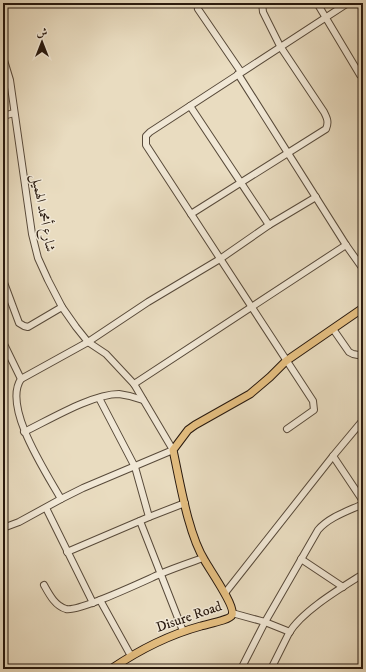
<svg xmlns="http://www.w3.org/2000/svg" width="366" height="672" font-family="'IM FELL DW Pica',Amiri,serif">
  <style>
    .lines { fill: none; stroke-linecap: round; stroke-linejoin: round }
    .minor-casing { stroke: #584a3a; stroke-width: 8 }
    .major-casing { stroke: #28190e; stroke-width: 9 }
    .minor { stroke: #f1e8d6; stroke-width: 6 }
    .major { stroke: #e4be80; stroke-width: 7 }
    .labels { text-anchor: middle; dominant-baseline: central; stroke-width: 3; stroke-linejoin: round; paint-order: stroke }
    .street-label { font-size: 14px; fill: #28190e; stroke: #f1e8d6 }
  </style>
  <rect width="100%" height="100%" fill="#e9dcc0"/>
  <filter id="stains"><feTurbulence type="fractalNoise" baseFrequency=".005" numOctaves="4"/><feColorMatrix values="0 0 0 0 .2 0 0 0 0 .09 0 0 0 0 .02 0 0 0 .5 -.17"/></filter>
  <radialGradient id="worn" r=".72"><stop offset=".6" stop-color="#630" stop-opacity="0"/><stop offset="1" stop-color="#630" stop-opacity=".3"/></radialGradient>
  <g class="lines">
    <defs>
      <g id="minor">
        <path d="M317,3L360,75L363,78"/>
        <path d="M198,9L241,72"/>
        <path d="M3,57L10,80L32,234L38,258L48,280L62,307L76,327L88,342L106,354L134,384L173,450L83,488L61,499C47,474 2,407 21,379"/>
        <path d="M238,74L346,245L363,269"/>
        <path d="M190,106L269,225"/>
        <path d="M3,116L14,113"/>
        <path d="M191,214L326,129C329,122 327,118 324,112L280,46L263,12L262,3"/>
        <path d="M3,280L19,323L24,326L28,327L62,307"/>
        <path d="M333,329L349,352L353,354L363,356"/>
        <path d="M3,342L21,379L88,342L148,302L220,259L269,225L316,197"/>
        <path d="M134,384L346,245"/>
        <path d="M99,398L135,467L149,517"/>
        <path d="M287,429L314,410L313,401L146,145V136L150,132L348,3"/>
        <path d="M24,432C49,420 92,394 119,394C127,395 135,397 143,400"/>
        <path d="M333,456L363,501"/>
        <path d="M46,508L93,603"/>
        <path d="M140,521L183,631"/>
        <path d="M3,528L19,522L61,499"/>
        <path d="M67,552L149,517L185,503"/>
        <path d="M301,559L343,587"/>
        <path d="M44,585C49,594 55,606 66,609C79,612 144,581 160,574C174,568 189,563 203,558"/>
        <path d="M225,593L333,456L363,420"/>
        <path d="M100,600L131,656"/>
        <path d="M232,613L265,622L290,632"/>
        <path d="M241,669L265,622L318,530C329,517 348,511 363,504"/>
        <path d="M271,669C277,657 283,645 289,633C302,611 341,588 363,574"/>
      </g>
      <path id="major" d="M111,669C139,650 168,635 201,626C207,624 230,620 232,615C236,607 210,570 205,561C188,534 180,482 173,450L188,430L195,425L250,394L270,377L286,361L363,308"/>
    </defs>
    <use href="#minor" class="minor-casing"/>
    <use href="#major" class="major-casing"/>
    <use href="#minor" class="minor"/>
    <use href="#major" class="major"/>
  </g>
  <g class="labels">
    <g class="street-label">
      <text transform="translate(43 213) rotate(79)">شارع أمحمد الهميل</text>
      <text transform="translate(189 617) rotate(-19)">Disure Road</text>
    </g>
  </g>
  <rect width="366" height="672" fill="none" stroke="#e9dcc0" stroke-width="16"/>
  <rect x="4" y="4" width="358" height="664" fill="none" stroke="#28190e" stroke-width="2"/>
  <rect x="8" y="8" width="350" height="656" fill="none" stroke="#28190e"/>
  <g transform="translate(42 42)" stroke="#f1e8d6" stroke-width="3" paint-order="stroke">
  <path d="M0-3L7 15L0 10L-7 15Z" fill="#28190e"/>
  <text y="-6" font-size="11" font-weight="bold" text-anchor="middle" fill="#28190e">ش</text>
  </g>
  <rect width="100%" height="100%" filter="url(#stains)"/>
  <rect width="100%" height="100%" fill="url(#worn)"/>
</svg>
